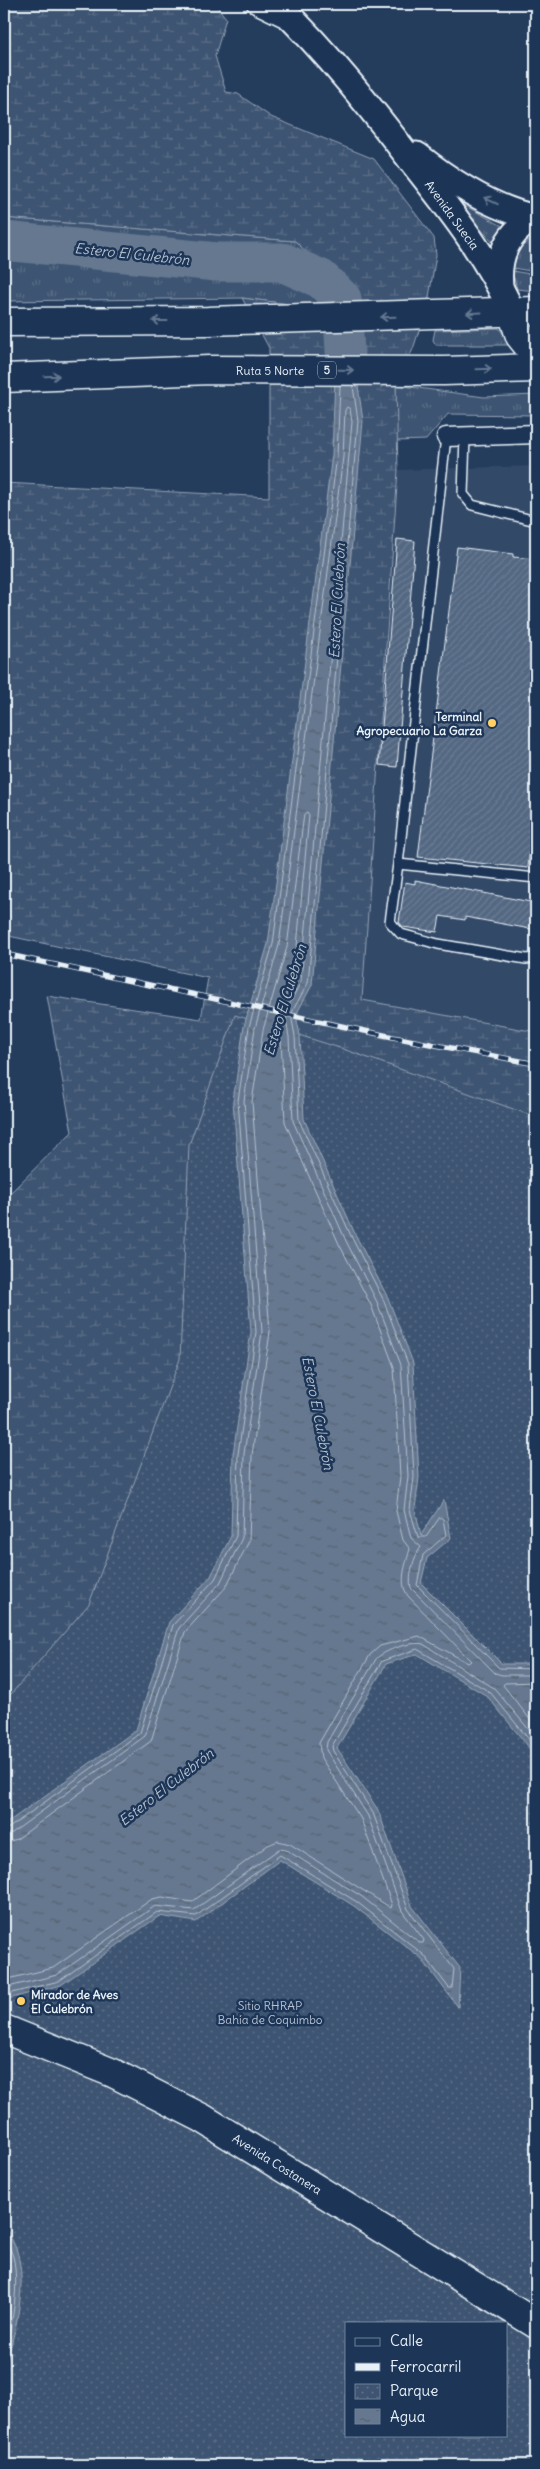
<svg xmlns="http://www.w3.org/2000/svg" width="540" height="2469" font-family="Delius,sans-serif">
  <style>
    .built { fill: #334a68 }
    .grass { fill: url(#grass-tufts); stroke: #93a2b5 }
    .wetland { fill: url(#wetland-marsh); stroke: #93a2b5 }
    .park { fill: url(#park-dots); stroke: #93a2b5; fill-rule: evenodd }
    .water { fill: url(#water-ripples); stroke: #99a8ba }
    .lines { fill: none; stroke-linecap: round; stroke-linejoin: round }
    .shore { stroke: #b4c1ce; stroke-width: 1 }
    .river { stroke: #657890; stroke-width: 39 }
    .building { fill: url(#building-hatch); stroke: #e8f1f8 }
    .lane-casing { stroke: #e8f1f8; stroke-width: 12 }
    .street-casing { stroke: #e8f1f8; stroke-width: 21 }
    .secondary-casing { stroke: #e8f1f8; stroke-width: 29 }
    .primary-casing { stroke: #e8f1f8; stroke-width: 31 }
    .highway-casing { stroke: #e8f1f8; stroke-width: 31 }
    .lane { stroke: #1d3557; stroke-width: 9 }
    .street { stroke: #1d3557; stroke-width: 18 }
    .secondary { stroke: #1d3557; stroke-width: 25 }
    .primary { stroke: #1d3557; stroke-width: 28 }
    .highway { stroke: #1d3557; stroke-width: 28 }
    .rail-casing { stroke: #e8f1f8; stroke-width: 5.5 }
    .rail { stroke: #1d3557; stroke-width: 4; stroke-dasharray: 11; stroke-linecap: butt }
    .oneway { stroke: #64778f }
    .poi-dot { fill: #ffd166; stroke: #1d3557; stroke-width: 2 }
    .labels { text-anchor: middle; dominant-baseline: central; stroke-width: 5; stroke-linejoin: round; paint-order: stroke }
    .shield { fill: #1d3557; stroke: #abb9c8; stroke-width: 1 }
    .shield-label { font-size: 11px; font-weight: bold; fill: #e8f1f8 }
    .street-label { font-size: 12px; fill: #e8f1f8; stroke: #1d3557 }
    .poi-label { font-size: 12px; font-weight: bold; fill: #e8f1f8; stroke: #1d3557; text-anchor: end }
    .park-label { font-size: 12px; fill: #b5c2d0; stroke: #1d3557 }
    .water-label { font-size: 14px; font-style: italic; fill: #b4c1ce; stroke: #1d3557 }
  </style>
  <defs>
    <pattern id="grass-tufts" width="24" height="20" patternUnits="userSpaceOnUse" patternTransform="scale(1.25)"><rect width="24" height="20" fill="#3e5472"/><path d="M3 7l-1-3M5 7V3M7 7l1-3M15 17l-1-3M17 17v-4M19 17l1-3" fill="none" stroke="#5a6d87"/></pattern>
    <pattern id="wetland-marsh" width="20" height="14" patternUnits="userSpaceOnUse" patternTransform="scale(1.25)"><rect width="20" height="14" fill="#3e5472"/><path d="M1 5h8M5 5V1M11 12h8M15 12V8" fill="none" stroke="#5a6d87"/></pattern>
    <pattern id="park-dots" width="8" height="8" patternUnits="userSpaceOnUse" patternTransform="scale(1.25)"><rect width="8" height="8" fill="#3e5472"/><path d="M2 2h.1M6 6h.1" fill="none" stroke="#5a6d87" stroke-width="1.8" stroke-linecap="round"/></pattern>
    <pattern id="water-ripples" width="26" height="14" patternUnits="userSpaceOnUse" patternTransform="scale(1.25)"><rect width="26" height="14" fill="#657890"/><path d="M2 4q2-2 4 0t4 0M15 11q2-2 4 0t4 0" fill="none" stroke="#576270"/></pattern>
    <pattern id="building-hatch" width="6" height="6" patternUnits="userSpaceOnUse" patternTransform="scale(1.25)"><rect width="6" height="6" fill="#536782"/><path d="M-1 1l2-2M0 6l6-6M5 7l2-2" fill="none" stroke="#6c7d94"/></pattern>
  </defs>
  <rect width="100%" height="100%" fill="#253d5d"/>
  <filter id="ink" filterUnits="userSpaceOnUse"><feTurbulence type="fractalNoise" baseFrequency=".02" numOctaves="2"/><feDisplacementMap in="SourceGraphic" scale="10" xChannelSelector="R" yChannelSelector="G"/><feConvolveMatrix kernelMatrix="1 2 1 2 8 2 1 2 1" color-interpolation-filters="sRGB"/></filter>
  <g filter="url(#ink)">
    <path class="built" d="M536,466V1032L362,1001L398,470Z"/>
    <g class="grass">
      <path d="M460,203L508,229L495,245L459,205Z"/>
      <path d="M4,218L295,241L334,279L328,309L242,298L4,301Z"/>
      <path d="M536,235V272L513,268L519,249Z"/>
      <path d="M512,271L536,275V291L517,289Z"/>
      <path d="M499,328L511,345H436L433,340L435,330Z"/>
      <path d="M396,385L484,397L536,395V415L448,414L426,440L396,441Z"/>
    </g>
    <path class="wetland" d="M4,4H215L226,18L215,56L226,92L238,94L271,117L374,159L434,238L436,255L428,303L413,349L396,385L398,470L362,1000L536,1032V1664L251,1332L4,1825V1199L72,1132L47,996L201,1019L208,978L4,935V483L269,497V348L242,298L328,309L334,279L295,241L4,218Z"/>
    <path class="park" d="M235,1015L340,1048L536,1117V2465H4V1702L89,1604L180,1359L189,1145ZM346,2323H506V2435H346Z"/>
    <g class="water">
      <path d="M342,299L353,351L363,421L312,985L298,1011L297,1021L300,1035L304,1119L356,1236L388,1298L413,1363L419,1477L415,1509L421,1535L444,1500L451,1538L427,1558L421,1583L502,1664H536V1756L487,1696L417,1654L386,1664L337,1748L378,1810L412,1906L460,1968L458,2007L421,1958L354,1906L280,1860L196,1922L159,1916L61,1985L4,2000V1825L136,1730L169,1622L211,1576L231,1536L233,1454L251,1332L233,1101L244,1026L268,944L332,455L336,350Z"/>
      <path d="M4,2224C9,2235 17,2247 19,2259C26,2292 14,2338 4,2369Z"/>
    </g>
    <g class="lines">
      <g class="shore">
        <path d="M353,386L358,421L308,983L293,1010L292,1020L295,1036L299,1120L352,1238L383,1299L408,1364L414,1477L410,1510L418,1537H426L440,1517L443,1519L446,1535L423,1555L417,1585L499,1668L536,1669"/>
        <path d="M536,1682L505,1683L503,1685L536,1727"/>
        <path d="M4,1829L9,1828L140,1733L173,1625L215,1579L236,1536L238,1454L256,1332L238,1101L249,1027L273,944L337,456L340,386"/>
        <path d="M4,1835L12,1833L145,1736L179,1628L220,1583L242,1538L244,1454L262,1332L244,1101L255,1028L279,945L343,457L345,410L347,407L350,409L352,422L301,981L288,1007L286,1020L289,1037L293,1121L346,1241L377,1302L401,1365L408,1476L404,1510L411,1538L421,1547C414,1556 408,1576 411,1588L495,1673L502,1675H536"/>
        <path d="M4,1843L17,1839L151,1741L185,1632L226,1587L249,1541L252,1455L270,1332L252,1102L263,1030L287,947L304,814L307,812L309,815L294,979L281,1005L278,1019L281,1038L285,1122L339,1244L371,1305L394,1367L400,1476L396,1511L403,1540L410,1549C406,1564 398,1582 408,1596L471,1661L468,1663L419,1636L380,1646L370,1655L319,1743L321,1758L361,1819L392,1905L391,1908L290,1844L278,1841L268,1845L192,1902L162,1897L152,1899L53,1968L4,1980"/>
        <path d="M4,1988L57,1975L155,1906L194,1910L279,1849L286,1850L361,1896L420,1943H423L424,1940L402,1911L368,1816L326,1750L327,1742L376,1659C384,1650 412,1641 423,1644L494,1688L536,1738"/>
        <path d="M4,1995L59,1981L157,1912L196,1916L280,1855L357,1902L424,1955L449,1988H452L454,1969L408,1909L373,1813L333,1751L332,1746L382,1661L417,1649L490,1692L536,1748"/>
        <path d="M4,2236C7,2244 13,2253 14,2261C19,2291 12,2325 4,2353"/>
        <path d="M4,2252C14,2275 8,2304 4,2328"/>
      </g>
      <path class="river" d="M4,241L217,262H282L321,279L342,299L345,352"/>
    </g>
    <g class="building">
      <path d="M397,539L415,541L397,767L379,765Z"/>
      <path d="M457,547L513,554V557L536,559V785L528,868L418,857Z"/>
      <path d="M415,880L536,903V930L465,917V920L440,916L437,932L403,927L399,922L405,882L415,884Z"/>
    </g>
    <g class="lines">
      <defs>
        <g id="lane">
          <path d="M446,437L398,864L536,878"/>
          <path d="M465,437L463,494L472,505L536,521"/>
          <path d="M398,864L390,922L401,934L438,944L526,959L536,958"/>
        </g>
        <g id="street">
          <path d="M256,4L287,19"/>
          <path d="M446,437L536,434"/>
        </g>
        <g id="secondary">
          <path d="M277,4C327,52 371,108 413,163C450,210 487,256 512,312"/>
          <path d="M417,155C451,182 494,209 536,218"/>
          <path d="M500,286C497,256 507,234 533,218"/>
        </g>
        <path id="primary" d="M4,2029L113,2073L202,2118L536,2324"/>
        <g id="highway">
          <path d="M512,312L520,336L536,356"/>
          <path d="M4,322L208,321L536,311"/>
          <path d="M4,378L210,370L444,371L536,368"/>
        </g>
      </defs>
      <use href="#lane" class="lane-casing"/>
      <use href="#street" class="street-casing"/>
      <use href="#secondary" class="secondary-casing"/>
      <use href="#primary" class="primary-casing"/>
      <use href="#highway" class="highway-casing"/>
      <use href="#lane" class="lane"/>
      <use href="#street" class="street"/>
      <use href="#secondary" class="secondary"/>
      <use href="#primary" class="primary"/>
      <use href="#highway" class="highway"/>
      <defs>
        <path id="rail" d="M4,954L393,1037L536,1064"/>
      </defs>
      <use href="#rail" class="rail-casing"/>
      <use href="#rail" class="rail"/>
    </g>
    <defs><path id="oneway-shaft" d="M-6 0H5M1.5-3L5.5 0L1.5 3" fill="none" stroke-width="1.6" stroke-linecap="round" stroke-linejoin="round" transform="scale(1.25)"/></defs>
    <g class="oneway">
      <use href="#oneway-shaft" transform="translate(491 201) rotate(-155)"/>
      <use href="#oneway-shaft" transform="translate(474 313) rotate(177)"/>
      <use href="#oneway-shaft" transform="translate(388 317) rotate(178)"/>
      <use href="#oneway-shaft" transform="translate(160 321) rotate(-180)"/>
      <use href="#oneway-shaft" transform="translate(484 369) rotate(-2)"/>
      <use href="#oneway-shaft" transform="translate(346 370) rotate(1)"/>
      <use href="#oneway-shaft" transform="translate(52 376) rotate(-2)"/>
    </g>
  </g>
  <g class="poi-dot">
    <circle cx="492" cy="723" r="5"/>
    <circle cx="21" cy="2001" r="5"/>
  </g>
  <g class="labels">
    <rect class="shield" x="318" y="361.5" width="18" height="17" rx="4"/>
    <g class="shield-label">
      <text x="327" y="370">5</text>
    </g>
    <g class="street-label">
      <text transform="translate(452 215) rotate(54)">Avenida Suecia</text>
      <text x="270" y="370">Ruta 5 Norte</text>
      <text transform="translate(277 2164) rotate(32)">Avenida Costanera</text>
    </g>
    <g class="poi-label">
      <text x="482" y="716">Terminal<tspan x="482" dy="14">Agropecuario La Garza</tspan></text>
      <text x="31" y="1994" text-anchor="start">Mirador de Aves<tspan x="31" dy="14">El Culebrón</tspan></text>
    </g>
    <g class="park-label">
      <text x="270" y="2005">Sitio RHRAP<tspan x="270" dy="14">Bahía de Coquimbo</tspan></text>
    </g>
    <g class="water-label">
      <text transform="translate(132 254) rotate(6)">Estero El Culebrón</text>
      <text transform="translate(337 601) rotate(-87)">Estero El Culebrón</text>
      <text transform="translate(285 1000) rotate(-73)">Estero El Culebrón</text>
      <text transform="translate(318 1413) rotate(79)">Estero El Culebrón</text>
      <text transform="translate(166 1787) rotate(-38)">Estero El Culebrón</text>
    </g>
  </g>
  <rect width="540" height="2469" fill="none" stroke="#1d3557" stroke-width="20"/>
  <rect x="10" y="10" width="520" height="2449" fill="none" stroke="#e8f1f8" stroke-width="2" filter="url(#ink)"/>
  <rect x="345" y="2322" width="162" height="115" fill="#1d3557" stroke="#6e8097"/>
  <rect x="355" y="2338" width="25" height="8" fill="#1d3557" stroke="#6e8097"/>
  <text x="390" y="2346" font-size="15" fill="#e8f1f8">Calle</text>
  <rect x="355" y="2363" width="25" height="8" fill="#e8f1f8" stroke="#6e8097"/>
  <text x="390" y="2372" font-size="15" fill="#e8f1f8">Ferrocarril</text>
  <rect x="355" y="2384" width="25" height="15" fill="url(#park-dots)" stroke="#6e8097"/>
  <text x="390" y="2396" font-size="15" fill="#e8f1f8">Parque</text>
  <rect x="355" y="2409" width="25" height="15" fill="url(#water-ripples)" stroke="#6e8097"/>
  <text x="390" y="2422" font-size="15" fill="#e8f1f8">Agua</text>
</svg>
